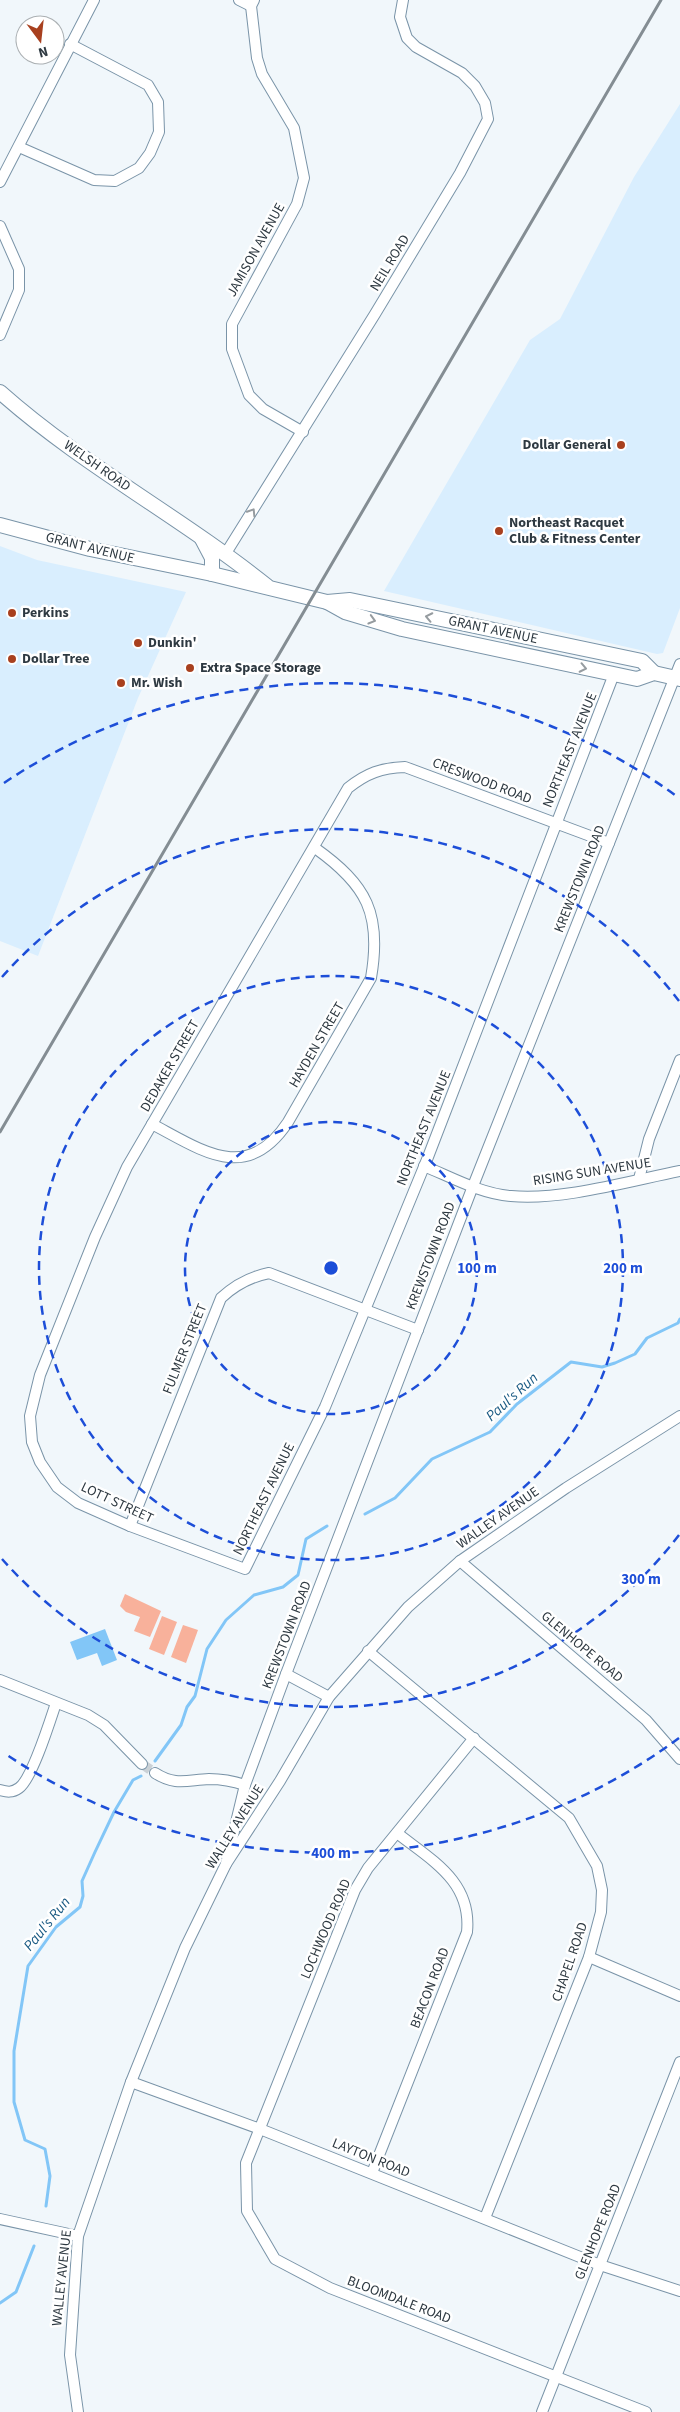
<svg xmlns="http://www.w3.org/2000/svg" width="680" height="2412" font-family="'Source Sans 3',sans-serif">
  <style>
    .built { fill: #d9eefe }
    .green { fill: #f8b19b }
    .water { fill: #82c6f7 }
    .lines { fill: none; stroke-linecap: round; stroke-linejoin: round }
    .stream { stroke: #82c6f7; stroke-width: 3 }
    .street-tunnel { stroke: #cad1d6; stroke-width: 10; stroke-dasharray: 10 5; stroke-linecap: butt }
    .street-casing { stroke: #7a94a8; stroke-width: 12 }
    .secondary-casing { stroke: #7a94a8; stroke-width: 16 }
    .street { stroke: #fff; stroke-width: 10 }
    .secondary { stroke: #fff; stroke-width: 14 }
    .rail { stroke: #848d93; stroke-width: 3 }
    .oneway { stroke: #969ca0 }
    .ring { fill: none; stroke: #1d4ed8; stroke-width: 2.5; stroke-dasharray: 9 6 }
    .poi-dot { fill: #a8401f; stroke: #fff; stroke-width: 2 }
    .labels { text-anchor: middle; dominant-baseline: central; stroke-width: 5; stroke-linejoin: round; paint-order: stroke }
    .street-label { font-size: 14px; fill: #2e3941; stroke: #fff }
    .poi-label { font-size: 14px; font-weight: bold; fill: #2e3941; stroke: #fff; text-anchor: start }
    .water-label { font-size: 15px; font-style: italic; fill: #1b5b84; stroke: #fff }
    .centre { fill: #1d4ed8; stroke: #fff; stroke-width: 2.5 }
    .ring-label { font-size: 15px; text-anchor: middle; font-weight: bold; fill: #1d4ed8; stroke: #fff; stroke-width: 5; stroke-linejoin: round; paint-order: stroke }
  </style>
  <rect width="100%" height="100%" fill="#f1f7fb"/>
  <g class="built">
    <path d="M680,104V608L663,653L657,654L384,591L530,340L560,319L634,177Z"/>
    <path d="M0,546L37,560L186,592L138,698L38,956L0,941Z"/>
  </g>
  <g class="green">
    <path d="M125,1594L161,1611L150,1637L134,1631L140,1617L126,1612L120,1606Z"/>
    <path d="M162,1616L177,1622L164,1655L149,1649Z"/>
    <path d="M183,1625L198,1630L186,1663L171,1657Z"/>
  </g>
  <path class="water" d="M105,1629L117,1660L102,1666L97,1653L77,1660L70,1642Z"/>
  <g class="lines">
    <g class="stream">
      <path d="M365,1514L395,1498L432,1459L490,1432L517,1404L571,1362L602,1367L615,1363L635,1354L647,1338L678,1323L680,1319"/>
      <path d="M155,1761L181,1725L187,1707L195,1696L207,1649L226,1620L254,1595L283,1587L298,1575L306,1539L327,1526"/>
      <path d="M46,2206L50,2176L45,2149L25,2140L14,2102V2051L28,1966L56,1927L80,1907L83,1896L82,1881L95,1852L114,1812L133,1780L141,1776"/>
      <path d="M0,2303L16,2292L34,2246"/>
    </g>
    <path class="street-tunnel" d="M142,1764L155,1773"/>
    <defs>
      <g id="street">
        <path d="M239,0L251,6"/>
        <path d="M254,0L251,6L257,58L262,74L294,128L304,178L297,204L232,324V349L249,395L263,409L303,432"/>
        <path d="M19,147L94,180L115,181L139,168L150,153L159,132L158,102L148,85L70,44"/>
        <path d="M0,182L94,0"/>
        <path d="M0,226L19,269V290L0,335"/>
        <path d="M226,553L375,314L460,173L488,119L485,103L475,86L462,73L416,47L407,38L400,17L403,0"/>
        <path d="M609,843L405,767C381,768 367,773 348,788L127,1167L95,1237L40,1375L30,1416L32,1442L40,1462L57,1487L78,1503L130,1526L245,1569L325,1407L428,1157L614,674"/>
        <path d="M152,1124C203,1151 247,1184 288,1122L371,978C382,914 367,885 315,848"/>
        <path d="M424,1166C451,1177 481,1194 511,1196C560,1201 630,1181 680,1171"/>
        <path d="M639,1179L649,1139L680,1060"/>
        <path d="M130,1526L221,1298C235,1285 249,1277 269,1273L418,1330"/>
        <path d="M460,1561L646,1720L680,1759"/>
        <path d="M368,1651L569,1818L597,1866L602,1890L601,1912L589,1957L485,2218"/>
        <path d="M286,1674L329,1697"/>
        <path d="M0,1680L88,1715L104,1725L142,1764"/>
        <path d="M474,1738L368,1868L355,1890L246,2163L247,2211L275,2259L330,2288L646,2412"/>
        <path d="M155,1773C175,1786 187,1780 209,1779C222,1779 233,1781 245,1785"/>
        <path d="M0,1790C7,1792 12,1793 19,1788C32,1779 50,1721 56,1703"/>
        <path d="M226,1864L245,1785L286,1674L473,1186L680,664"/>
        <path d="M589,1957L680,1996"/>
        <path d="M131,2082L260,2129L600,2265L680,2291"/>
        <path d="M372,2173L467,1932C472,1881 431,1860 397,1833"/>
        <path d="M0,2219L78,2236"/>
        <path d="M78,2412L70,2355L78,2236L131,2082L185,1948L226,1864L280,1781L329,1697L408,1607L460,1561L566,1488L680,1416"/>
        <path d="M542,2412L680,2062"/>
      </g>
      <g id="secondary">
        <path d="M0,392C82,465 181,517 267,586"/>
        <path d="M0,525L90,549L212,574L327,602L345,612L402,629L637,679L654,673L680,679"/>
        <path d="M202,539L212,558V574"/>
        <path d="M327,602L350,600L642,661L654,673"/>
      </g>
    </defs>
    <use href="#street" class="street-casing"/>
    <use href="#secondary" class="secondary-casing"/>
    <use href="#street" class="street"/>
    <use href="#secondary" class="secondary"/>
    <path class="rail" d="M0,1132L661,0"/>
  </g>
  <defs><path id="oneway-chevron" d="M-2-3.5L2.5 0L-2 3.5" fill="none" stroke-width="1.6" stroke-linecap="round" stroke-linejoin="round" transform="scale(1.25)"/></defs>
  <g class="oneway">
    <use href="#oneway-chevron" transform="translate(252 512) rotate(-58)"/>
    <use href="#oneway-chevron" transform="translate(429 617) rotate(-168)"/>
    <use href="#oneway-chevron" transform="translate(372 620) rotate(16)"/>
    <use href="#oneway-chevron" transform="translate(583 668) rotate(12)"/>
  </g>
  <g class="ring">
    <circle cx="331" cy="1268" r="146"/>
    <circle cx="331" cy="1268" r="292"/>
    <path d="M679 1535A439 439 0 0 1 2 1559M2 977A439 439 0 0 1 679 1001"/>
    <path d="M679 1738A585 585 0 0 1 4 1753M4 783A585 585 0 0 1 679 798"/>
  </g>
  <g class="poi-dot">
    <circle cx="621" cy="445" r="5"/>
    <circle cx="499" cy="531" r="5"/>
    <circle cx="12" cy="613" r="5"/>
    <circle cx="138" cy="643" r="5"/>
    <circle cx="12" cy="659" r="5"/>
    <circle cx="190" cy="668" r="5"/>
    <circle cx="121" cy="683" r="5"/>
  </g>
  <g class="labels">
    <g class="street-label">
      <text transform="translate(256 250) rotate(-61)">JAMISON AVENUE</text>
      <text transform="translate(390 263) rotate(-59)">NEIL ROAD</text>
      <text transform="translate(97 466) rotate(35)">WELSH ROAD</text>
      <text transform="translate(90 548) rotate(14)">GRANT AVENUE</text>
      <text transform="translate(493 630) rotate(12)">GRANT AVENUE</text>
      <text transform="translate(570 750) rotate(-68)">NORTHEAST AVENUE</text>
      <text transform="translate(482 781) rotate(21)">CRESWOOD ROAD</text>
      <text transform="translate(580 879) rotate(-68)">KREWSTOWN ROAD</text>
      <text transform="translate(317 1045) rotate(-60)">HAYDEN STREET</text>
      <text transform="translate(170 1066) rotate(-60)">DEDAKER STREET</text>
      <text transform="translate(424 1128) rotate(-68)">NORTHEAST AVENUE</text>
      <text transform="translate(592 1172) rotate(-9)">RISING SUN AVENUE</text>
      <text transform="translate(431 1256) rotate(-69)">KREWSTOWN ROAD</text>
      <text transform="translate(185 1349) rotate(-68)">FULMER STREET</text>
      <text transform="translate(264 1499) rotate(-64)">NORTHEAST AVENUE</text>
      <text transform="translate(117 1503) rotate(25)">LOTT STREET</text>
      <text transform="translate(498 1518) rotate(-35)">WALLEY AVENUE</text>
      <text transform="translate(287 1635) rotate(-69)">KREWSTOWN ROAD</text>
      <text transform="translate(582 1647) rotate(40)">GLENHOPE ROAD</text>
      <text transform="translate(235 1827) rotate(-58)">WALLEY AVENUE</text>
      <text transform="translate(326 1929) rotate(-67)">LOCHWOOD ROAD</text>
      <text transform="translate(570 1962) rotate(-71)">CHAPEL ROAD</text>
      <text transform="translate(430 1988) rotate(-69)">BEACON ROAD</text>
      <text transform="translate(371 2158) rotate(22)">LAYTON ROAD</text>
      <text transform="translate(598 2232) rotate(-68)">GLENHOPE ROAD</text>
      <text transform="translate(62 2278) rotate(-84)">WALLEY AVENUE</text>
      <text transform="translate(399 2300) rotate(21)">BLOOMDALE ROAD</text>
    </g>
    <g class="poi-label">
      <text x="611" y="445" text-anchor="end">Dollar General</text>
      <text x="509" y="523">Northeast Racquet<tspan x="509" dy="16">Club &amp; Fitness Center</tspan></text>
      <text x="22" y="613">Perkins</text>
      <text x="148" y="643">Dunkin'</text>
      <text x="22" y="659">Dollar Tree</text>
      <text x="200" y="668">Extra Space Storage</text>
      <text x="131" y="683">Mr. Wish</text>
    </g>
    <g class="water-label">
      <text transform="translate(512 1397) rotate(-42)">Paul's Run</text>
      <text transform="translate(47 1924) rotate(-51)">Paul's Run</text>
    </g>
  </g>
  <circle cx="331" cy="1268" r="8" class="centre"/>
  <g class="ring-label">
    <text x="477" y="1273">100 m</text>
    <text x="623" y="1273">200 m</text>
    <text x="641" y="1584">300 m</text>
    <text x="331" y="1858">400 m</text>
  </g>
  <g transform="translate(40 40) rotate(165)"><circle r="24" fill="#ffffff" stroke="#abb0b3"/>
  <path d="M0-4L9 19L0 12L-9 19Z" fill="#a8401f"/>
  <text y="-8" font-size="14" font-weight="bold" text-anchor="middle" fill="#2e3941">N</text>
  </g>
</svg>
